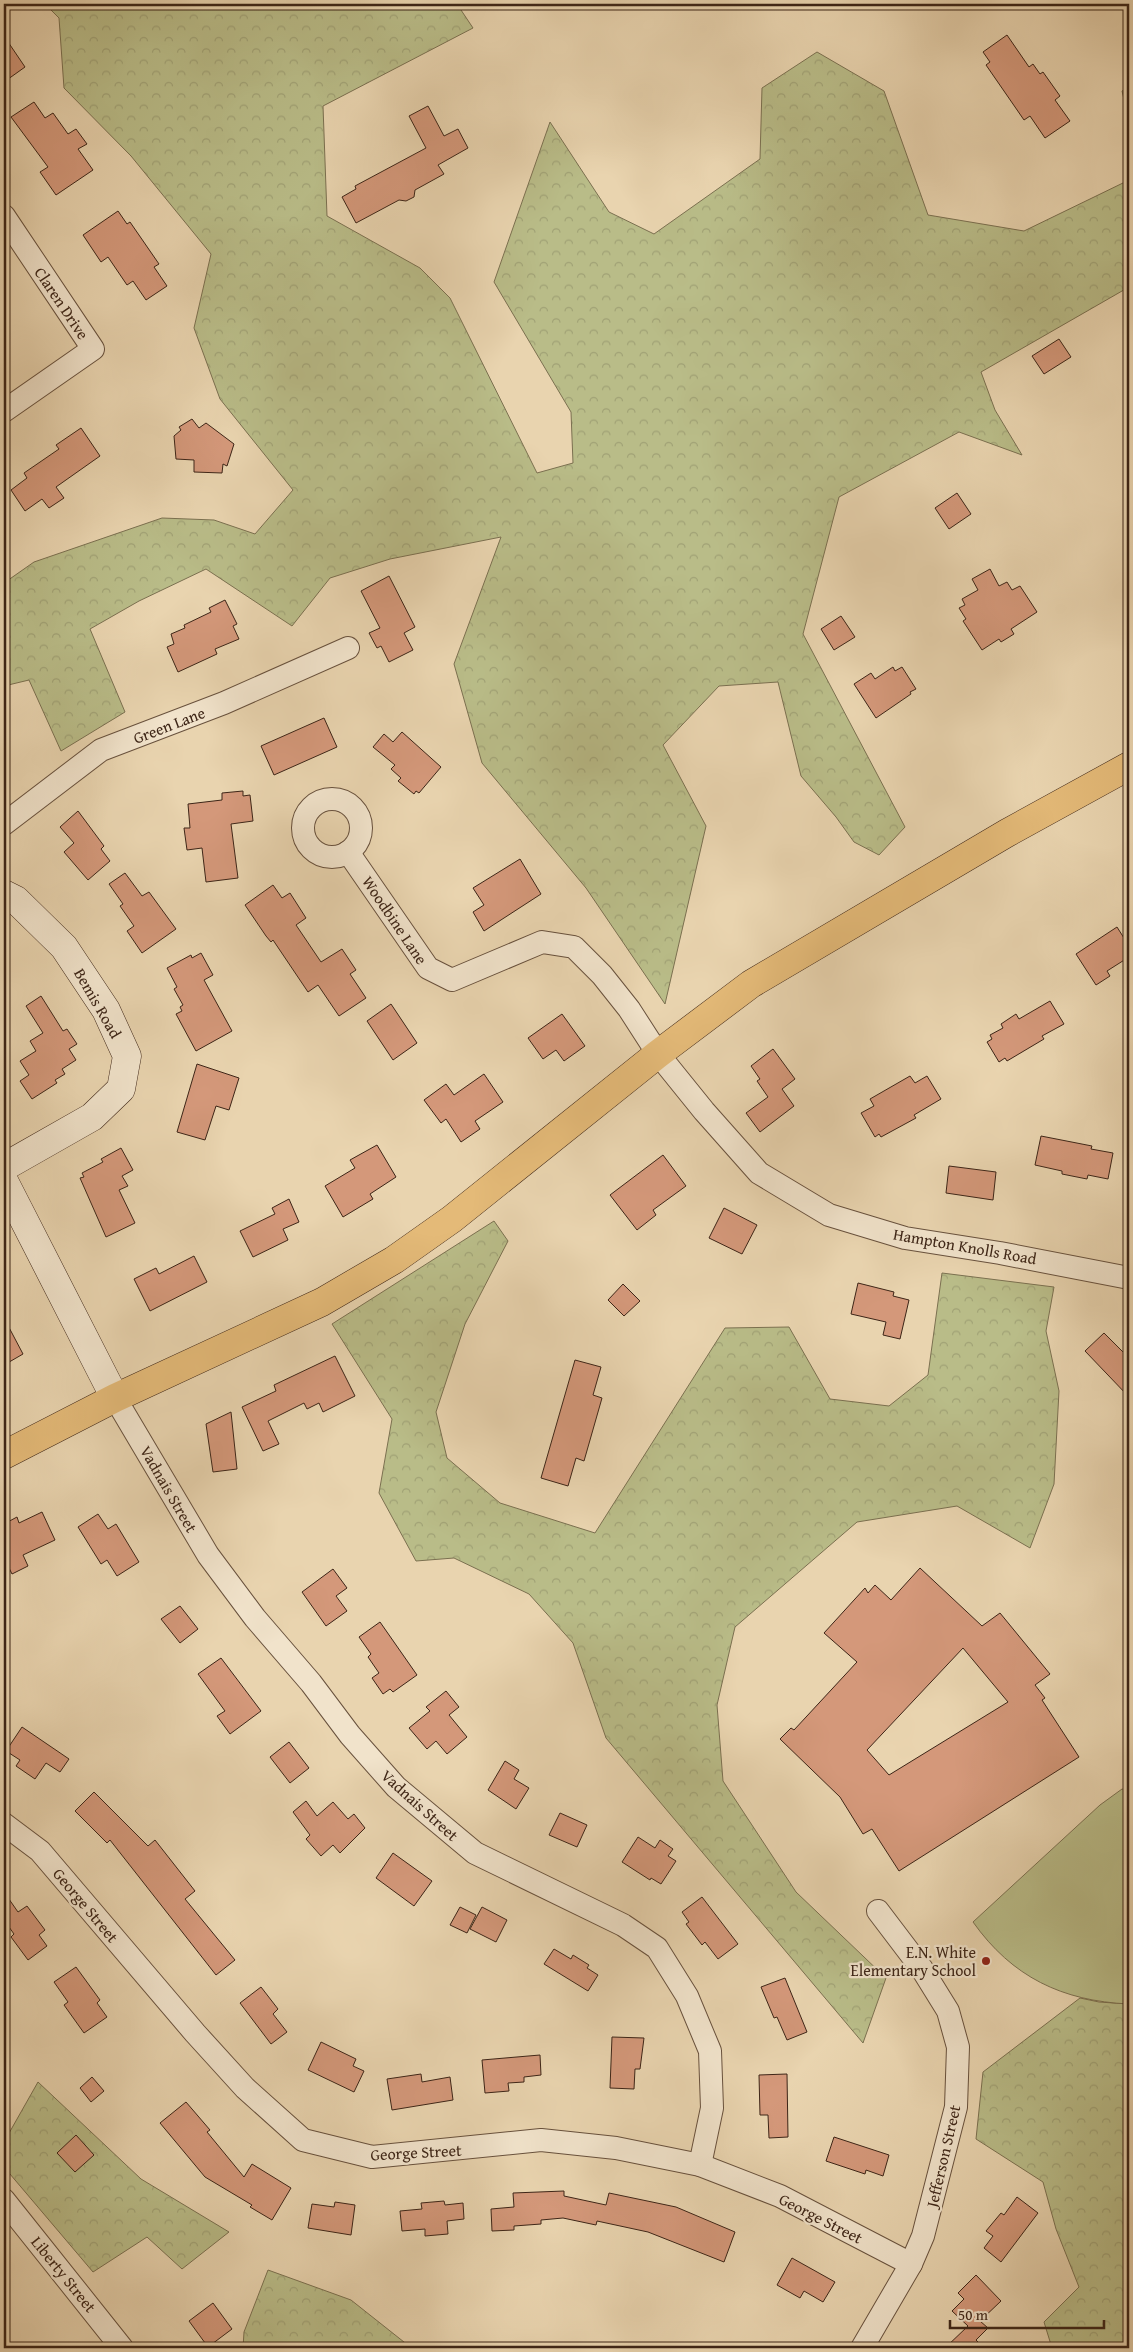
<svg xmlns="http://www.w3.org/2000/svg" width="1133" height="2352" font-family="'Gentium Book Plus',serif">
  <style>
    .forest { fill: url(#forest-crowns); stroke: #7b7050 }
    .pitch { fill: #b9bc88; stroke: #7b7050 }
    .building { fill: #d4987a; stroke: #3d2517; fill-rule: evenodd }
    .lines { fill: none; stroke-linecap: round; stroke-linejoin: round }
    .street-casing { stroke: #68513d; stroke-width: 24 }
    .secondary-casing { stroke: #3d2517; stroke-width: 29 }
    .primary-casing { stroke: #3d2517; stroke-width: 29 }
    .street { stroke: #f1e3cb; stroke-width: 22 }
    .secondary { stroke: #f1e3cb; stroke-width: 28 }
    .primary { stroke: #e4ba78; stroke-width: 28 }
    .poi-dot { fill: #8f2418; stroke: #f1e3cb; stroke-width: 2 }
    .labels { text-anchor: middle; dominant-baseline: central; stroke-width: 4.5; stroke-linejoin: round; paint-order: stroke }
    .street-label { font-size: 16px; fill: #3d2517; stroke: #f1e3cb }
    .poi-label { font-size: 16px; fill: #3d2517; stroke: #f1e3cb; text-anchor: end }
  </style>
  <defs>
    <pattern id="forest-crowns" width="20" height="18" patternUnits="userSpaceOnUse" patternTransform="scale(1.25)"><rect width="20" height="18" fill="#b9bc88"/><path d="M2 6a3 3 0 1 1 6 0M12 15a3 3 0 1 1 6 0" fill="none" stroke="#a0a175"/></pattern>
  </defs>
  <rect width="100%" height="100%" fill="#e9d4af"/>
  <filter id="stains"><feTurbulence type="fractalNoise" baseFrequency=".004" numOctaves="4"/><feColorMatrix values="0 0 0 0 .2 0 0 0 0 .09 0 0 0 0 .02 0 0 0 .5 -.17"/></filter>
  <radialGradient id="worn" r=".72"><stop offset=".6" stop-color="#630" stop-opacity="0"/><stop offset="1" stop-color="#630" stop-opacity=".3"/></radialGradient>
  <g class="forest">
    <path d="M45,4H457L473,28L323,106L327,216L420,268L450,298L537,473L573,463L571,412L494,282L550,122L609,212L654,234L760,159L762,88L817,52L884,91L928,215L1024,231L1125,182L1129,161V287L981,372L995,410L1022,455L959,432L839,497L803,634L905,827L879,855L854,842L836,817L801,776L778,682L719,686L663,745L706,826L665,1004L586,888L482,763L454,664L501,537L390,559L330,578L292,626L206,569L139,601L90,629L125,712L61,751L29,680L4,686V583L34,562L162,518L214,520L255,534L293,490L220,399L194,328L211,254L131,156L64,88L59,18Z"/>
    <path d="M1129,87V120L1122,91Z"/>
    <path d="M494,1221L508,1241L465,1324L436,1412L447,1458L500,1503L595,1533L725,1328L789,1327L830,1399L889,1406L928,1375L942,1273L1054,1287L1046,1331L1059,1391L1054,1484L1030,1548L957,1506L857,1522L735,1627L717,1705L723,1781L796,1892L886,1978L863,2043L606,1738L573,1643L529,1594L454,1558L416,1561L379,1493L392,1419L332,1324Z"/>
    <path d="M1080,1998L1099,2002L1129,2004V2348H1052L1044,2322L1079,2287L1056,2229L1043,2182L976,2139L983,2072Z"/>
    <path d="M38,2082L141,2179L229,2232L182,2269L147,2237L93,2272L4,2167V2142Z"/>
    <path d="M268,2270L351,2300L409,2346V2348H243L244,2332Z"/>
  </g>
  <path class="pitch" d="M1122,1789L1129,1790V2004C1062,2001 1012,1977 973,1922L1100,1805Z"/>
  <g class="building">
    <path d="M1007,35L1029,67L1033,64L1040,74L1043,72L1060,96L1055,100L1070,121L1045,138L1030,116L1024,120L986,65L990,62L983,52Z"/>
    <path d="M4,36L25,67L4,82Z"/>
    <path d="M34,102L45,118L53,113L68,134L76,129L87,144L78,149L93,170L56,195L40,172L48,167L11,117Z"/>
    <path d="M428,106L444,136L458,129L468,148L438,165L444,174L415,190L414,197L406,201L399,200L356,223L342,197L356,189L355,186L426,148L409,116Z"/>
    <path d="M118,211L127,224L130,222L159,264L154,267L167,286L146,300L133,281L127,285L108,257L101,262L83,235Z"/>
    <path d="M1059,339L1071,357L1044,374L1032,356Z"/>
    <path d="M192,419L199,428L206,423L234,444L227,466L223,464L222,473L194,472V460L176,459L174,436L181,430L179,427Z"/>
    <path d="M81,428L100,456L56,487L64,498L49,508L42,499L25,511L11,490L27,478L24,473L59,449L56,445Z"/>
    <path d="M957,493L971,514L949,529L935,508Z"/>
    <path d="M990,569L999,586L1007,582L1012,590L1020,586L1037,612L1011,629L1014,634L1001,642L999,639L982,650L963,621L966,619L959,608L965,605L962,599L978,590L972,579Z"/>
    <path d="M389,576L415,627L404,633L413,650L389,662L381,646L377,648L369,633L380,628L361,591Z"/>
    <path d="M225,600L237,624L233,626L239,639L215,649L217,654L178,672L167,647L174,644L171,634L185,628L184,625L211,612L209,608Z"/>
    <path d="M841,616L855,637L834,650L821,629Z"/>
    <path d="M893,667L895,671L902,667L916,689L910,692L911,694L876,718L854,684L871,673L875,679Z"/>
    <path d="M324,718L337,747L274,775L261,746Z"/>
    <path d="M402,732L441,767L419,793L416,791L414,794L398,781L401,778L391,769L395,765L373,747L384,734L393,742Z"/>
    <path d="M243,791V796L250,795L253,821L231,824L238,878L206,882L202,848L187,850L184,828H190L188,804L222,800V793Z"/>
    <path d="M78,811L104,846L101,849L110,861L88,880L64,852L74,843L60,827Z"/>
    <path d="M520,859L541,894L484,931L473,912L484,905L473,888Z"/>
    <path d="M125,873L142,896L149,892L176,929L142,953L127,931L134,926L120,906L123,904L109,884Z"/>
    <path d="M273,885L282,898L290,893L306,918L296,925L321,962L342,949L356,970L350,974L366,998L339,1016L318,985L308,992L273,940L271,942L266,936L245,905Z"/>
    <path d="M1117,927L1129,946V957L1107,971L1110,976L1096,985L1076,954Z"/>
    <path d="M201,953L213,975L204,980L232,1031L196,1051L176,1014L182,1011L180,1007L183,1005L174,989L177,987L167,968L191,955L192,958Z"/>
    <path d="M41,996L63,1031L67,1029L77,1044L69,1049L76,1060L62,1069L65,1074L55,1080L57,1083L32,1099L20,1081L29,1075L20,1061L36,1051L30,1041L43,1033L26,1006Z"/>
    <path d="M1050,1001L1064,1024L1042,1036L1044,1039L1007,1061L1005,1058L999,1062L987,1042L992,1039L990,1035L1003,1028L1001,1024L1016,1014L1019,1019Z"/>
    <path d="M391,1004L417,1043L393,1060L367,1021Z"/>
    <path d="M562,1014L585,1046L564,1061L556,1050L543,1059L528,1038Z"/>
    <path d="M773,1049L795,1079L782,1089L794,1106L760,1132L746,1113L768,1097L757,1081L760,1079L751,1066Z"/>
    <path d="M197,1064L239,1078L229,1110L216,1106L205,1140L177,1132Z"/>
    <path d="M484,1074L503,1102L475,1121L480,1129L461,1142L446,1119L441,1123L424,1100L446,1084L454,1095Z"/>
    <path d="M910,1076L915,1083L927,1076L941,1099L914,1115L916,1118L881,1137L879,1134L875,1137L861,1113L874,1106L870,1099Z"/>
    <path d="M1041,1136L1092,1146L1091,1149L1113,1153L1108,1179L1088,1175L1087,1179L1062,1174V1171L1035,1165Z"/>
    <path d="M377,1145L396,1177L370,1194L373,1199L343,1217L325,1186L355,1168L350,1160Z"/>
    <path d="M121,1148L133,1170L122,1176L128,1186L119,1190L135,1223L106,1237L80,1178L84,1177L82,1173L103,1162L101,1159Z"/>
    <path d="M663,1155L686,1186L653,1210L656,1215L637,1230L610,1195Z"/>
    <path d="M949,1166L996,1172L993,1200L946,1193Z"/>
    <path d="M289,1199L299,1222L283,1229L288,1240L253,1257L240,1231L275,1214L272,1208Z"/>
    <path d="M724,1208L757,1225L742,1254L709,1238Z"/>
    <path d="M194,1256L207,1282L150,1311L134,1279L156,1268L159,1274Z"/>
    <path d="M858,1283L894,1292L893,1296L909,1300L900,1339L883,1335L886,1322L851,1314Z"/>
    <path d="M623,1284L640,1301L624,1316L608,1300Z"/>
    <path d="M4,1318L23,1354L4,1365Z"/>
    <path d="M1104,1333L1129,1358V1397L1085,1351Z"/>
    <path d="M335,1356L355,1396L323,1412L319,1403L307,1409L304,1403L268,1421L279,1444L263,1451L242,1407L276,1391L274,1385Z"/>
    <path d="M575,1360L601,1367L593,1395L602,1398L584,1461L576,1458L568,1486L541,1478Z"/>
    <path d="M231,1412L237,1469L213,1472L206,1424Z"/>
    <path d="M42,1512L55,1540L23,1555L28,1566L12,1574L4,1558V1524L17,1517L19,1523Z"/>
    <path d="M98,1514L108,1529L116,1524L139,1562L117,1576L107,1560L101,1564L78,1527Z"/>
    <path d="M920,1568L982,1626L1000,1613L1050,1674L1035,1685L1045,1698L1042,1700L1079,1757L899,1871L872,1829L863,1834L840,1797L780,1739L791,1728L794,1730L857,1662L824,1633L865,1588L868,1593L875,1585L891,1600ZM963,1648L1008,1702L889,1775L867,1750Z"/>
    <path d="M333,1569L347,1588L336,1596L347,1611L326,1626L302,1592Z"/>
    <path d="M180,1606L198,1629L180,1643L161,1619Z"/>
    <path d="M380,1622L417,1675L393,1692L390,1689L383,1694L372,1678L379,1673L368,1657L371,1654L359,1637Z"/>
    <path d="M221,1658L261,1711L230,1734L217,1716L225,1711L198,1674Z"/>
    <path d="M446,1691L459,1707L449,1715L467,1737L447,1754L436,1741L427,1749L409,1728L430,1711L426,1707Z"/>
    <path d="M22,1727L69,1759L60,1772L46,1763L35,1779L16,1766L20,1760L6,1751Z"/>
    <path d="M289,1742L309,1768L290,1783L270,1757Z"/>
    <path d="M505,1761L519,1770L514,1779L529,1788L516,1809L488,1790Z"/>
    <path d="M94,1792L148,1846L155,1840L195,1891L185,1899L235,1960L216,1975L110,1840L107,1843L75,1811Z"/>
    <path d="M306,1801L317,1816L333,1802L348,1819L354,1814L365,1828L340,1853L333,1845L321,1856L306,1839L310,1835L293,1812Z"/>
    <path d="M560,1813L587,1825L577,1847L549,1835Z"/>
    <path d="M638,1837L655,1848L660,1840L673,1849L668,1856L676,1861L661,1884L651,1878L650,1880L622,1862Z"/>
    <path d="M393,1853L432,1881L414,1906L376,1878Z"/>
    <path d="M4,1892L18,1912L27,1906L45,1930L39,1935L47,1946L28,1960L11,1937L14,1934L4,1920Z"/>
    <path d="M702,1897L738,1944L718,1959L705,1942L702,1945L686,1924L689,1922L682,1912Z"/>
    <path d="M460,1907L476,1915L467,1933L450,1925Z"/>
    <path d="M482,1907L507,1920L496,1942L470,1929Z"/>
    <path d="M554,1949L571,1959L573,1955L589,1965L587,1968L598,1975L588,1991L544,1964Z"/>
    <path d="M76,1967L100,2000L97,2003L107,2017L84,2033L64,2005L68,2002L54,1982Z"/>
    <path d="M785,1978L807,2032L787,2040L777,2017L774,2018L761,1987Z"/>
    <path d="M261,1987L278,2009L273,2014L287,2032L271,2044L240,2003Z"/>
    <path d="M612,2037L644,2038L640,2069H635L634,2089L610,2088Z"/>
    <path d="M321,2042L356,2059L353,2066L364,2071L354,2092L308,2070Z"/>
    <path d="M540,2055L541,2075L524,2077V2082L508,2083L509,2091L485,2093L482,2060Z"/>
    <path d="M421,2074L422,2082L450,2077L453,2100L392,2110L387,2079Z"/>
    <path d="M787,2074L788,2137L769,2138L768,2115H760L759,2075Z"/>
    <path d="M92,2077L104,2091L91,2102L80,2088Z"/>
    <path d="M186,2102L210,2130L207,2132L244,2177L252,2164L291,2188L272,2220L250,2207L252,2205L205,2177L160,2123Z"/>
    <path d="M76,2135L94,2155L75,2172L57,2153Z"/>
    <path d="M834,2137L889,2155L883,2176L866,2170L865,2174L826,2161Z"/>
    <path d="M564,2191V2196L606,2205L609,2193L676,2207L735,2232L724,2262L648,2232L597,2221L596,2225L563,2218L541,2220V2224L514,2226V2230L492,2231L491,2209L514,2207L513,2193Z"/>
    <path d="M1017,2197L1038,2213L1001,2262L984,2248L993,2236L986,2231L1001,2213L1004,2215Z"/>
    <path d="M444,2201L445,2205L463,2203L464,2219L447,2221L448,2234L425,2236V2229L402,2231L400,2211L422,2209L421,2203Z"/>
    <path d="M335,2202L355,2205L351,2235L308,2228L312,2204L334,2207Z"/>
    <path d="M792,2258L835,2282L823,2302L804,2291L800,2298L777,2285Z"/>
    <path d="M976,2275L1001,2301L980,2321L988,2328L976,2340L984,2348H945L968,2326L952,2311L964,2299L958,2293Z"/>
    <path d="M213,2303L232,2329L208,2347L189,2321Z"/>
  </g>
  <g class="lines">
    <defs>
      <g id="street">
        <path d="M4,216L93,349L4,411"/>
        <circle cx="332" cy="828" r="29"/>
        <path d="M4,824L101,750L224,703L348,648"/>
        <path d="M348,852L428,968L452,980L542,942L574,947L602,975L629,1009L658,1054L704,1111L759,1173L829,1215L905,1238L1000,1253L1129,1278"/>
        <path d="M115,1398L208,1555L255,1618L311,1683L350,1735L396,1787L475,1853L623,1925L657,1948L687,1996L710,2051L712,2108L700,2165"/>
        <path d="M4,1824L40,1851L195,2033L245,2088L303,2140L372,2157L541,2140L616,2148L700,2165L780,2196L911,2264"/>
        <path d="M4,2200L122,2348"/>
        <path d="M862,2348L911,2264L923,2236L956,2107L958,2047L948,2011L922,1969L878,1911"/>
      </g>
      <g id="secondary">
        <path d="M4,894L16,900L64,947L106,1010L127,1056L121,1089L92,1117L4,1167"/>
        <path d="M4,1181L115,1398"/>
      </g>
      <path id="primary" d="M4,1455L115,1398L322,1302L394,1260L452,1219L658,1054L751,984L1007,833L1129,766"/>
    </defs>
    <use href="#street" class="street-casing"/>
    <use href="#secondary" class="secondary-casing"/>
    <use href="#primary" class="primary-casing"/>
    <use href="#street" class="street"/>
    <use href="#secondary" class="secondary"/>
    <use href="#primary" class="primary"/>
  </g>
  <circle class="poi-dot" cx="986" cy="1961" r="5"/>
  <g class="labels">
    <g class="street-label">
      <text transform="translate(62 303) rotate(56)">Claren Drive</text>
      <text transform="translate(169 725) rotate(-21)">Green Lane</text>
      <text transform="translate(395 920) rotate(56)">Woodbine Lane</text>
      <text transform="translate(98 1003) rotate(60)">Bemis Road</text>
      <text transform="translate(965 1246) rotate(10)">Hampton Knolls Road</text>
      <text transform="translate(169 1489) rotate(60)">Vadnais Street</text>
      <text transform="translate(420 1805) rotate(42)">Vadnais Street</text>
      <text transform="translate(86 1905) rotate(50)">George Street</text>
      <text transform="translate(416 2152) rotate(-3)">George Street</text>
      <text transform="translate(943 2156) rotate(-77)">Jefferson Street</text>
      <text transform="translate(821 2218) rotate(27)">George Street</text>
      <text transform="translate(64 2274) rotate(51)">Liberty Street</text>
    </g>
    <g class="poi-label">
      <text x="976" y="1952">E.N. White<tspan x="976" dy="18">Elementary School</tspan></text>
    </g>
  </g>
  <rect width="1133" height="2352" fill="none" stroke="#e9d4af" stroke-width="20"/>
  <rect x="5" y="5" width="1123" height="2342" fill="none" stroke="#3d2517" stroke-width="2.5"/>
  <rect x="10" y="10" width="1113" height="2332" fill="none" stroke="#3d2517"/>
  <path d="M950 2320v8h154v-8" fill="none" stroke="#3d2517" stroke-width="2.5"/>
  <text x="958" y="2320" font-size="15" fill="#3d2517" stroke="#f1e3cb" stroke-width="4" paint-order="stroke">50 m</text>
  <rect width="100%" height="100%" filter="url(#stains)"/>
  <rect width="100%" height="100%" fill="url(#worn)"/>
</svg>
